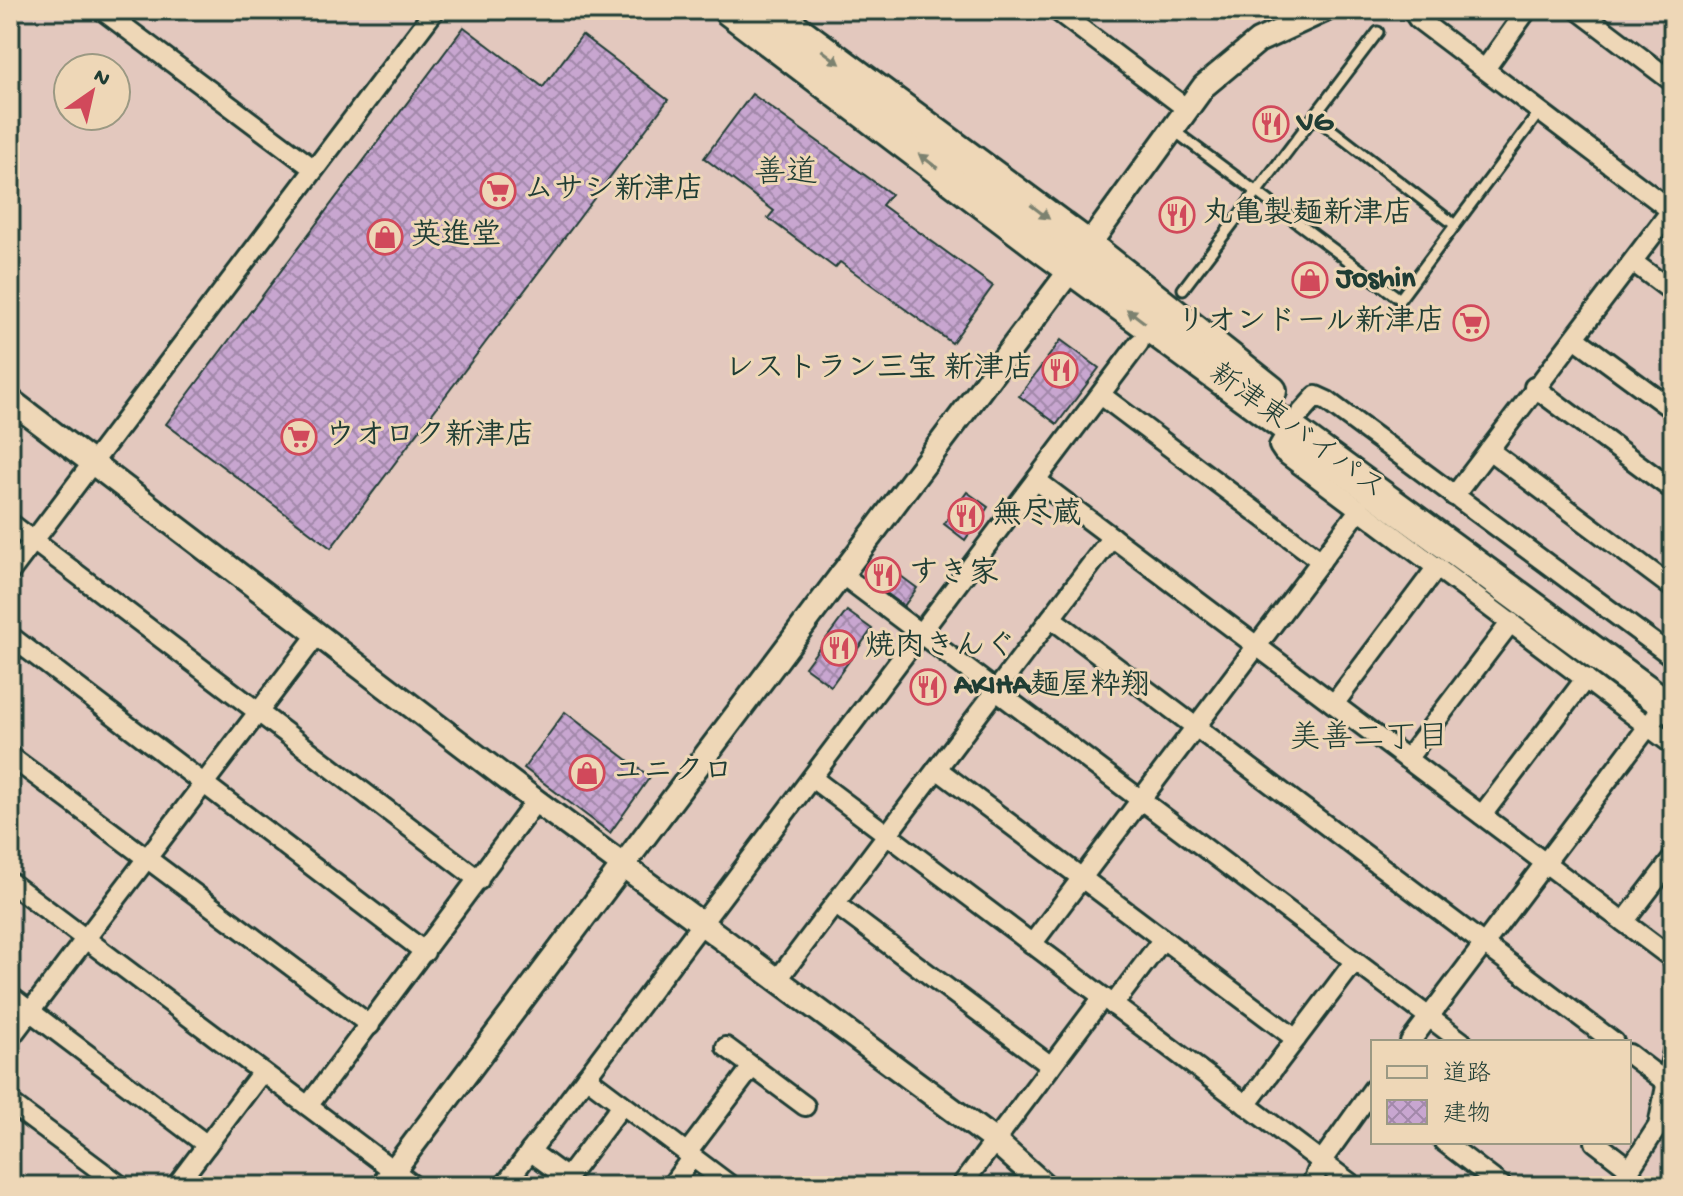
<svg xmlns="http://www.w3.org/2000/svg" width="1683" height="1196" font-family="'Gochi Hand','Klee One',sans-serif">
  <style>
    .building { fill: url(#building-cross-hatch); stroke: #1f3d34; stroke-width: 2 }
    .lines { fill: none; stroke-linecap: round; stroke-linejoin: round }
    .service-casing { stroke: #1f3d34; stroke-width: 15 }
    .minor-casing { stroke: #1f3d34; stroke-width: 24 }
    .tertiary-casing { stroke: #1f3d34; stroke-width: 28 }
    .trunk-casing { stroke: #1f3d34; stroke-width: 36 }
    .service { stroke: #eed7b7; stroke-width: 9 }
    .minor { stroke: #eed7b7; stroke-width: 18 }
    .tertiary { stroke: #eed7b7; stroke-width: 22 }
    .trunk { stroke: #eed7b7; stroke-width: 30 }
    .oneway { fill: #7c826f }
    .labels { text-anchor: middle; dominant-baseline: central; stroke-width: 6; stroke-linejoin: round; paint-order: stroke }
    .poi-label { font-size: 30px; font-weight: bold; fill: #1f3d34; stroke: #eed7b7; text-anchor: start }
    .street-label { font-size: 30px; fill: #1f3d34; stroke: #eed7b7 }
    .neighbourhood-label { font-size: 32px; fill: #1f3d34; stroke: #eed7b7 }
  </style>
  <defs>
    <pattern id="building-cross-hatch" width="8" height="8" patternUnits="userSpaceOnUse" patternTransform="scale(2)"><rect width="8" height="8" fill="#c8a6d0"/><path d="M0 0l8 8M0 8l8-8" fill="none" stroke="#a288aa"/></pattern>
  </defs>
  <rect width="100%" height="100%" fill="#e3c8be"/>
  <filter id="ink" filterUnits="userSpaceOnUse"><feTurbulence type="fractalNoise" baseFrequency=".0125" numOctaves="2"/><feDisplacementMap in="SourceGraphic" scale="16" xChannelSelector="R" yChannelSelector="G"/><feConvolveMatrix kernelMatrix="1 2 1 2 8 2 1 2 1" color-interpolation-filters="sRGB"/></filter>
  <g filter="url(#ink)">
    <g class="building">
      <path d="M464,27L543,87L582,35L668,100L331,548L166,424Z"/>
      <path d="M752,94L891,194L882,205L993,286L952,343L840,262L835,268L768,218L774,211L704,158Z"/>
      <path d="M1061,340L1099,368L1057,424L1019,396Z"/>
      <path d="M967,492L988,507L965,540L944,524Z"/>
      <path d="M882,562L917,588L904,606L869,580Z"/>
      <path d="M847,611L872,629L831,686L805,667Z"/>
      <path d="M565,712L650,777L610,833L524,768Z"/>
    </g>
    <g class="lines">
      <defs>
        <g id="service">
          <path d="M1315,117L1455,225"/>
          <path d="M1173,130L1400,299L1541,110"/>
          <path d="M1183,289L1378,32"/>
        </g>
        <g id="minor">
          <path d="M102,10L314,169"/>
          <path d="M1056,10L1187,109"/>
          <path d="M1412,10L1418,19L1673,212"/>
          <path d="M1578,10L1673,82"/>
          <path d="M1485,69L1527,10"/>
          <path d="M1633,262L1673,292"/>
          <path d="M1575,338L1673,410"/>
          <path d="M1534,387L1673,490"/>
          <path d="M1101,395L1321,561"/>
          <path d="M1300,414L1316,396L1327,401L1673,657"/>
          <path d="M1289,429L1279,446L1283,452L1673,745"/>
          <path d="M1489,450L1673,588"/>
          <path d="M1036,480L1673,959"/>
          <path d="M1454,496L1673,208"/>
          <path d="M10,523L479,880"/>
          <path d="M10,572L435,10"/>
          <path d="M840,573L1462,1042"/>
          <path d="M1051,618L1614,1042"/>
          <path d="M10,636L425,952"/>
          <path d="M1334,704L1437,567"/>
          <path d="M10,756L370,1025"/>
          <path d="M1407,759L1511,622"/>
          <path d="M937,769L1296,1039"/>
          <path d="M812,778L1354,1186"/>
          <path d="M1482,815L1586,678"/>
          <path d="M10,882L414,1186"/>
          <path d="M835,904L1051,1066"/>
          <path d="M1624,922L1673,858"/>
          <path d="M1032,944L1360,509"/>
          <path d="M778,979L1112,537"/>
          <path d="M10,996L207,1145"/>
          <path d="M1113,1005L1163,939"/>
          <path d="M10,1038L317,635"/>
          <path d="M1410,1042L1656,716"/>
          <path d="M726,1047L805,1106"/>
          <path d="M1629,1054L1667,1083"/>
          <path d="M586,1077L731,1186"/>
          <path d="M10,1103L121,1186"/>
          <path d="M1246,1105L1355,961"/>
          <path d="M308,1106L536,801"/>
          <path d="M1444,1142L1502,1186"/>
          <path d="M1595,1142L1630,1169"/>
          <path d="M530,1151L567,1178L622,1105"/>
          <path d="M687,1153L752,1067"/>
          <path d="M176,1186L262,1072"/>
          <path d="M504,1186L1139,343"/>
          <path d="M671,1186L692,1157"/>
          <path d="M961,1186L1103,997"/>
          <path d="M1311,1186L1321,1162L1373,1089"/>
          <path d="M1619,1186L1658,1126L1673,1051"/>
        </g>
        <g id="tertiary">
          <path d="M10,400L536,801L995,1141L1045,1186"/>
          <path d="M382,1186L1072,268L1204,86L1258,41L1325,10"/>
        </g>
        <g id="trunk">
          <path d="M729,10L1036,243L1673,710"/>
          <path d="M769,10L1088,246L1271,391"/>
        </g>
      </defs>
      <use href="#service" class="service-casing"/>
      <use href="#minor" class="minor-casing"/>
      <use href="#tertiary" class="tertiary-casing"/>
      <use href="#trunk" class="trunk-casing"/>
      <use href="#service" class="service"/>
      <use href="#minor" class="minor"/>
      <use href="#tertiary" class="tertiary"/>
      <use href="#trunk" class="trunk"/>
    </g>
    <defs><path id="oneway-solid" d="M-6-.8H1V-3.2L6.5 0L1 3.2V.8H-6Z" transform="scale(2)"/></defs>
    <g class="oneway">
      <use href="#oneway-solid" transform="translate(831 57) rotate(37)"/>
      <use href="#oneway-solid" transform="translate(928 161) rotate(-143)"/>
      <use href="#oneway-solid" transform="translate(1040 212) rotate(37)"/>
      <use href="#oneway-solid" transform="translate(1136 316) rotate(-143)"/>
    </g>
  </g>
  <defs>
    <symbol id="restaurant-ring" viewBox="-11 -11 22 22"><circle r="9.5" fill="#eed7b7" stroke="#d1495b" stroke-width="1.5"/><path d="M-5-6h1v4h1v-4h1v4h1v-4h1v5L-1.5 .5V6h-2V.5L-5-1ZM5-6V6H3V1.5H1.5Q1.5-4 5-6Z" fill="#d1495b"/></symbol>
    <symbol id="supermarket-ring" viewBox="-11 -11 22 22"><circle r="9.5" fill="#eed7b7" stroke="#d1495b" stroke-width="1.5"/><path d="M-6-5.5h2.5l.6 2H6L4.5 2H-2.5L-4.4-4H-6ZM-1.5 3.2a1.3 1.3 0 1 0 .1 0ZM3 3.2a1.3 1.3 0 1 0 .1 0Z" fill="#d1495b"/></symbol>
    <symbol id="shop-ring" viewBox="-11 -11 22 22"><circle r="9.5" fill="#eed7b7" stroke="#d1495b" stroke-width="1.5"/><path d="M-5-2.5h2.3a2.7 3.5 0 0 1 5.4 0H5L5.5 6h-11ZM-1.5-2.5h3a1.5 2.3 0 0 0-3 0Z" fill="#d1495b"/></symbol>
  </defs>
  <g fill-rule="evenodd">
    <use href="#restaurant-ring" x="1251" y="104" width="40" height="40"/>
    <use href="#supermarket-ring" x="478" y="171" width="40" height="40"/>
    <use href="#restaurant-ring" x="1157" y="195" width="40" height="40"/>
    <use href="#shop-ring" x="365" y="217" width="40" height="40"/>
    <use href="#shop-ring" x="1290" y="260" width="40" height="40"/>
    <use href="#supermarket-ring" x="1451" y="303" width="40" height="40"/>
    <use href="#restaurant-ring" x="1040" y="350" width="40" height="40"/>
    <use href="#supermarket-ring" x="279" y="417" width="40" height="40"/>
    <use href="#restaurant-ring" x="946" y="496" width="40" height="40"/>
    <use href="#restaurant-ring" x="863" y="555" width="40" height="40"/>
    <use href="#restaurant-ring" x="819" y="628" width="40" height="40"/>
    <use href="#restaurant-ring" x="908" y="667" width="40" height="40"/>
    <use href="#shop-ring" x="567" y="753" width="40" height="40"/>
  </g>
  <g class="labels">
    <g class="poi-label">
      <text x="1297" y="124">VG</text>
      <text x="524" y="191">ムサシ新津店</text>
      <text x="1203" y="215">丸亀製麺新津店</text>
      <text x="411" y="237">英進堂</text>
      <text x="1336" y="280">Joshin</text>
      <text x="1445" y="323" text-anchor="end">リオンドール新津店</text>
      <text x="1034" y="370" text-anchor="end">レストラン三宝 新津店</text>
      <text x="325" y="437">ウオロク新津店</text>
      <text x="992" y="516">無尽蔵</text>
      <text x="909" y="575">すき家</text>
      <text x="865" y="648">焼肉きんぐ</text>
      <text x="954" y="687">AKIHA麺屋粋翔</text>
      <text x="613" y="773">ユニクロ</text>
    </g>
    <g class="street-label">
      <text transform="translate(1296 433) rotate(36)">新津東バイパス</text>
    </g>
    <g class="neighbourhood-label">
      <text x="786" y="175">善道</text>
      <text x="1369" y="740">美善二丁目</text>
    </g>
  </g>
  <rect width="1683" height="1196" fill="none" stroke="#eed7b7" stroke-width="40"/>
  <rect x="20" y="20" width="1643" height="1156" fill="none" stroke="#1f3d34" stroke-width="3" filter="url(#ink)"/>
  <rect x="1371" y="1040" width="260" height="104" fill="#eed7b7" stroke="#9b9983" stroke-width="2"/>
  <rect x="1387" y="1066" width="40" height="12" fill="#eed7b7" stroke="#9b9983" stroke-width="2"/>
  <text x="1443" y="1080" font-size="24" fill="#1f3d34">道路</text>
  <rect x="1387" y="1100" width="40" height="24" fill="url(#building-cross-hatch)" stroke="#9b9983" stroke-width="2"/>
  <text x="1443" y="1120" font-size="24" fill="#1f3d34">建物</text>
  <g transform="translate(92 92) rotate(34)"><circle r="38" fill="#eed7b7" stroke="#9b9983" stroke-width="2"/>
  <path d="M0-6L14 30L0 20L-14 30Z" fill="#d1495b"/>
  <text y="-12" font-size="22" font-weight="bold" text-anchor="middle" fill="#1f3d34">N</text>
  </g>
</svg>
